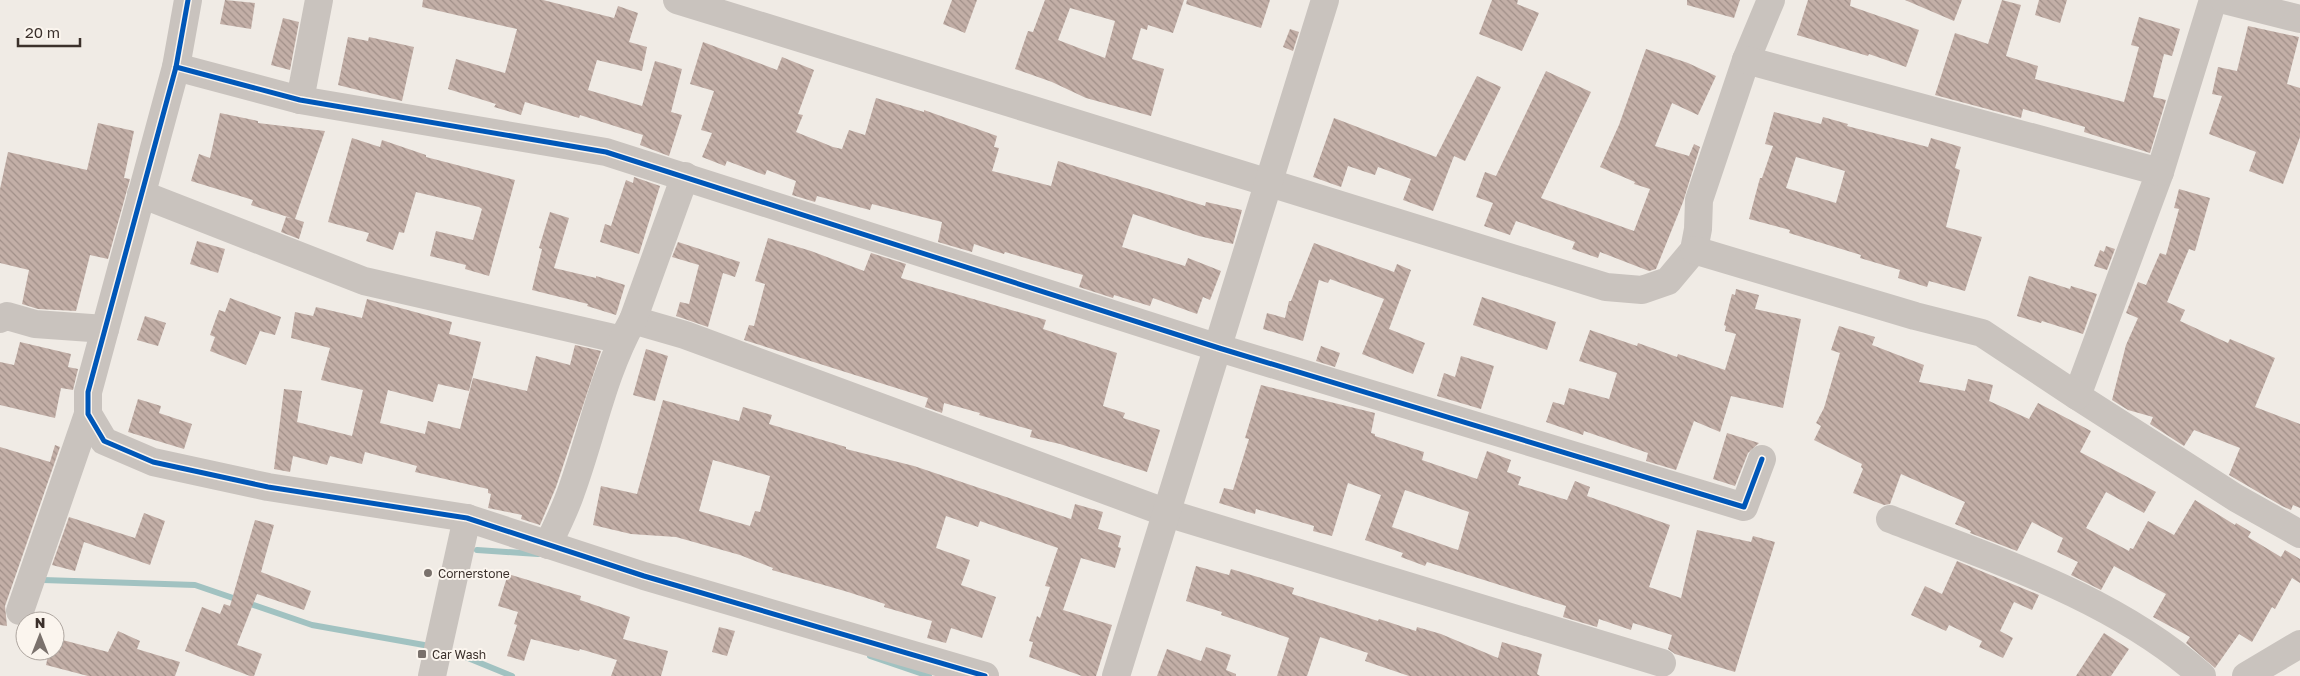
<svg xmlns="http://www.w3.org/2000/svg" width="2300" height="676" font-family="'Golos Text',sans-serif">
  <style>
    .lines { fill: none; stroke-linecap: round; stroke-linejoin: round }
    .stream { stroke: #a1c2c1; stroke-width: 6 }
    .building { fill: url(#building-back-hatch); fill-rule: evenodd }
    .minor { stroke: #c9c3be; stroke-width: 28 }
    .cycleway-casing { stroke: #fbf5ee; stroke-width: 8 }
    .cycleway { stroke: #0057b8; stroke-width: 5 }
    .poi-dot { fill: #7a716c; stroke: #fbf5ee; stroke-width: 2 }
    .labels { text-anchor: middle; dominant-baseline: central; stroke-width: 4; stroke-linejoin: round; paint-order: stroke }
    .poi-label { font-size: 12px; fill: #3b302b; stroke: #fbf5ee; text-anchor: start }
  </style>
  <defs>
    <pattern id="building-back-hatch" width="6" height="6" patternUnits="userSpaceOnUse" patternTransform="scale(1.25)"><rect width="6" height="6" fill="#c3afa7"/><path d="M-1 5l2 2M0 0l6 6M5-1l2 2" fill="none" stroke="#a08f88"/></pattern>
  </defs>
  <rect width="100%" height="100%" fill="#f0ebe5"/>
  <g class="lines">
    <g class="stream">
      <path d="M477,550L538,554"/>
      <path d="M43,580L195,585L312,625L424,645"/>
      <path d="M463,656L512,676"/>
      <path d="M870,656L929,676"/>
    </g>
  </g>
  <g class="building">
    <path d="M225,0L255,3L251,29L220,24Z"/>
    <path d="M423,0H543L614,18L618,6L638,13L629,42L647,47L642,71L597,60L588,90L642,106L655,61L682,69L671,112L682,115L669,156L640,145L643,135L580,115L579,118L525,102L521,115L494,107L496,104L448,89L456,59L505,73L517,29L422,7Z"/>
    <path d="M952,0H977L965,33L943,24Z"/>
    <path d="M1045,0H1184L1173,33L1148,25L1147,30L1141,28L1132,59L1164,69L1151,116L1086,98L1052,82L1015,69L1028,31L1033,32ZM1070,8L1115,21L1105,58L1058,40Z"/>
    <path d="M1187,0H1270L1261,28L1186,4Z"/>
    <path d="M1492,0H1518L1517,4L1539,13L1522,51L1479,34Z"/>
    <path d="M1687,0H1740L1734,18L1687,5Z"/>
    <path d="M1808,0H1851L1850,6L1919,30L1906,67L1869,54L1868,56L1797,35Z"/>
    <path d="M1905,0H1962L1954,21Z"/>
    <path d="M2002,0L2021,5L2006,56L2038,66L2035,79L2124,102L2139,47L2131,45L2139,17L2180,29L2172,56L2164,54L2153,97L2166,100L2150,153L2084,132L2085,127L2023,109L2021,118L1935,95L1955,33L1988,44Z"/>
    <path d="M2039,0H2067L2060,23L2035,15Z"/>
    <path d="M283,18L299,22L290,70L271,65Z"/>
    <path d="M2248,26L2299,37L2287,84L2300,88V137L2283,184L2249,171L2256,152L2209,134L2222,96L2212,94L2218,67L2237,71Z"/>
    <path d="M1290,29L1299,32L1293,51L1283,47Z"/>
    <path d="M348,37L368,41L369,37L414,47L402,101L338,85Z"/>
    <path d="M703,42L777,70L782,57L814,70L798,114L803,115L796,132L833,147L842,149L849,130L865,135L876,98L924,112V110L997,136L994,147L999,148L992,171L1051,186L1058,161L1205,206L1206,202L1242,210L1233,244L1199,236L1133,214L1122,247L1185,266L1188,258L1221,271L1210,300L1203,297L1197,314L1153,298L1150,306L1114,295L1113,298L1079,287L1083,275L1005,252L1004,254L974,244L972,252L938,242L942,222L872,204L870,210L817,196L815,202L792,195L796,181L767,170L765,175L727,161L725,166L702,157L712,133L701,130L714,91L690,84Z"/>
    <path d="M1646,49L1688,63L1716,76L1698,115L1672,103L1655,146L1689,156L1694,144L1700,147L1683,202L1656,269L1649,271L1600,252L1598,258L1572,249L1575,242L1516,221L1510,235L1484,226L1493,203L1476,197L1485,172L1496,176L1546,71L1591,92L1541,198L1634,231L1650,189L1634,184L1635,182L1600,167L1619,125Z"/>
    <path d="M1477,76L1501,87L1465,161L1454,156L1433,211L1403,200L1411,179L1378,167L1375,175L1348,166L1341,187L1313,177L1334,118L1436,157Z"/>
    <path d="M1774,112L1821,124L1823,117L1848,124L1847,126L1928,147L1931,138L1961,147L1955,168L1960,170L1946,227L1982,237L1965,291L1929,281L1927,287L1898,278L1900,270L1860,258L1861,255L1789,233L1790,230L1749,219L1760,178H1762L1773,146L1765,144ZM1796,157L1845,171L1836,203L1786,188Z"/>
    <path d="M220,113L258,121V123L325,131L295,219L304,222L299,239L281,232L286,217L294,219L251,205L253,200L191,181L199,154L210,158Z"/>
    <path d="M98,123L134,131L124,178L130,179L108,259L90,255L76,311L38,309L22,304L29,270L0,263V189L8,152L87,170Z"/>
    <path d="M352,138L380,147L382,140L426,155V157L515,180L489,276L465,269L466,265L430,256L436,231L473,240L482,209L479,207L416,192L404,233L399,232L393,250L366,241L369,233L328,222Z"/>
    <path d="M634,177L660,186L639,254L600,242L605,224L611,226L626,180L633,183Z"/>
    <path d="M2179,189L2210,198L2195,251L2189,249L2167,302L2185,310L2180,321L2228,343L2230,339L2275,358L2255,407L2300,424V508L2293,505L2291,510L2282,506L2229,475L2240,448L2194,430L2184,446L2150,424L2153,417L2128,410L2112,400L2126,345L2138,318L2126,313L2138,282L2146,285L2160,253L2166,255L2179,209L2174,208Z"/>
    <path d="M550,212L569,218L554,268L596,278V276L625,285L616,315L587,306L588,304L532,290L542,249L539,248Z"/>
    <path d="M768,238L811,251L864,271L871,253L906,264L901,278L1046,320L1043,329L1117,353L1103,406L1125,413L1123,418L1160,430L1147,472L1060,444L1030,437L1032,430L979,415L980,413L944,403L942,413L925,407L928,398L744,340L749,325L754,326L765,284L755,281Z"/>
    <path d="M197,241L225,249L218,273L190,264Z"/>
    <path d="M678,242L740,262L735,277L723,273L708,327L676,316L680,302L689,304L699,265L672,257Z"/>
    <path d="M1314,243L1394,272L1397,264L1411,270L1389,329L1425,343L1413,374L1362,354L1384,299L1330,279L1328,283L1319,280L1303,341L1263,329L1267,313L1285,318L1289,301H1291Z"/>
    <path d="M2106,246L2115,249L2107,270L2094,266L2100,250L2104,252Z"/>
    <path d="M2029,276L2070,289L2071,286L2097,294L2083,334L2042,321L2041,323L2017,316Z"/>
    <path d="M1736,289L1759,295L1755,309L1801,319L1783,408L1731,396L1720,432L1694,421L1676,470L1646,461L1648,453L1584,431L1583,435L1546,422L1553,402L1564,405L1569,388L1609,399L1617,373L1579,361L1590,330L1637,346L1638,343L1677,357L1678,354L1725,370L1736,334L1725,331L1726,326L1724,325L1732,294L1735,295Z"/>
    <path d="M1482,297L1556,322L1547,350L1473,325Z"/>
    <path d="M230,298L281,317L275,335L260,331L246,365L210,351L215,337L210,335L219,310L225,312Z"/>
    <path d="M367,299L452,322L449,334L481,342L469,391L438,384L433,402L388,390L380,423L425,434L428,421L460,429L473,378L527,391L536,356L570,365L575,345L601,351L556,487L540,525L521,519L522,515L488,508L491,494L488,493V489L415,472L417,466L365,452L362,464L330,456L327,465L293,456L290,472L274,469L284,389L302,391L297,422L352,436L363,390L321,380L330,348L291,338L295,312L313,316L316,307L362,318Z"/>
    <path d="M145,316L166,323L158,346L137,340Z"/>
    <path d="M1839,326L1875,337L1872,345L1924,365L1919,382L1965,391L1968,379L1993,385L1989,401L2029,419L2038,403L2091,431L2080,452L2156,492L2144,513L2106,492L2086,528L2129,551L2130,548L2133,549L2148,521L2174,535L2195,500L2235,525L2236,523L2251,532L2248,537L2281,557L2285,550L2300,559V583L2292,578L2275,609L2272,607L2252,642L2239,634L2215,668L2186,643L2190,637L2153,617L2166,594L2114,566L2101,590L2071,575L2078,562L2057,552L2063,538L2032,522L2017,551L1970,533L1971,531L1955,524L1965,502L1901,474L1890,504L1884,505L1853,493L1863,469L1861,467L1862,464L1814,440L1821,426L1816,423L1824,408L1840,353L1831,350Z"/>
    <path d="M20,342L71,354L68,367L78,369L73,390L61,388L55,418L0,405V362L14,365Z"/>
    <path d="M1321,346L1340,353L1335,367L1316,361Z"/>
    <path d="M646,349L668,356L655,401L633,395Z"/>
    <path d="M1461,356L1494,366L1481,409L1437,396L1444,373L1455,377Z"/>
    <path d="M1261,385L1375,413L1371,433L1375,434V436L1424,452L1422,460L1477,479L1487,451L1511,460L1507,472L1521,477L1518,485L1567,500L1575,481L1590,487L1587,496L1670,525L1649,587L1681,598L1697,530L1751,542L1753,536L1775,542L1735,672L1675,654L1668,649L1672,635L1633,623L1631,630L1599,619L1597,627L1563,617L1566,606L1427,562L1425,566L1401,557L1403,553L1365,540L1381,495L1348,483L1332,536L1313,531L1314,526L1256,509L1255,514L1219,503L1224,488L1233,490L1249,439L1245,438ZM1405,490L1469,512L1458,550L1392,527Z"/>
    <path d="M138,399L161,406L159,413L192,424L184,449L128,432Z"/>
    <path d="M663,400L739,421L743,407L772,415L769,424L846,447V449L914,466L1071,519L1075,504L1103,512L1098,529L1121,536L1118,547L1121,548L1115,568L1081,558L1063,610L1112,625L1096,676H1082L1029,657L1033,642L1029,641L1037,616L1040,618L1050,587L1045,586L1058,548L980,521L978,527L946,516L936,548L970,560L961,585L996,597L982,638L951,628L946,643L927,638L932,621L884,607L885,604L848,592L772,570L773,568L740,555L676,537L631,534L593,525L601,486L637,494ZM713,460L770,476L760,512L755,511L750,526L699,511Z"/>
    <path d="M1727,433L1759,443L1748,453L1735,486L1713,479Z"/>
    <path d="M55,445L60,447L5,606L7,626L0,625V447L50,462Z"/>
    <path d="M144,513L165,521L150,565L84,542L75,571L52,565L69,517L135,538Z"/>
    <path d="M255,520L274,525L261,572L311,591L304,610L257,594L237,645L262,654L254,676H250L185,651L202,607L220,614L224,604L230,606Z"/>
    <path d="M1957,561L2039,595L2032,610L2014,602L2000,631L2013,638L2003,658L1979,647L1982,641L1949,625L1946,631L1911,615L1925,586L1942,594Z"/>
    <path d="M1196,566L1229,575L1231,569L1294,588L1292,594L1378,621L1379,619L1416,631L1417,627L1441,634L1498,658L1502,642L1542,654L1537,674L1540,676H1409L1365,661L1368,653L1320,637L1307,676H1277L1289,638L1221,615L1222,612L1186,601Z"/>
    <path d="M508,574L581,596L580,600L630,617L623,639L668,651L661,676H611L617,660L580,649L579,651L531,639L524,661L507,656L517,625L514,624L518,612L498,606Z"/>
    <path d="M719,627L735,631L727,656L712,652Z"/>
    <path d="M118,631L140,641L137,649L180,662L175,676H88L46,665L49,651H55V638L108,652Z"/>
    <path d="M2104,633L2129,649L2111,676H2076Z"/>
    <path d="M1206,647L1231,655L1226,670L1236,674V676H1157L1167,649L1201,661Z"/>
  </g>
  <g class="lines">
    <g class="minor">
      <path d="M188,0L176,67L88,392V414L104,441L153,462L268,487L467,518L644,576L985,676"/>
      <path d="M677,0L1606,287L1642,290L1668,281L1694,250L1698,229L1699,200L1746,60L1771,0"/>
      <path d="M2213,0L2160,172L2077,396L2236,498L2300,534"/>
      <path d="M2224,0L2300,19"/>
      <path d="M1746,60L2160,172"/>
      <path d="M176,67L300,100L606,152L1219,348L1744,507L1762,459"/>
      <path d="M300,100L319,0"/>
      <path d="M141,194L364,281L622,340"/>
      <path d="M1694,250L1915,316L1982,333L2077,396"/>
      <path d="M0,319L7,316L35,324L105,329"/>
      <path d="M633,320L685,335L1167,513L1662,663"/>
      <path d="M1890,519C1996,560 2116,599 2202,676"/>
      <path d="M548,545C556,527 565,510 571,492C592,435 603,373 633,320L685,176"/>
      <path d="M20,611L88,414"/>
      <path d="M432,676L467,518"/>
      <path d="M1116,676L1325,0"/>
      <path d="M2246,676L2300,644"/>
    </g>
    <defs>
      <g id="cycleway">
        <path d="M188,0L176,67L88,392V414L104,441L153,462L268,487L467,518L644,576L985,676"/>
        <path d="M176,67L300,100L606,152L1219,348L1744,507L1762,459"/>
      </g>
    </defs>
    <use href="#cycleway" class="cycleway-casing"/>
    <use href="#cycleway" class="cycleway"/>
  </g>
  <g class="poi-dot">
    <circle cx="428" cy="573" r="5"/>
    <rect x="417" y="649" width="10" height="10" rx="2.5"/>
  </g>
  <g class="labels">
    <g class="poi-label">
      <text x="438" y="573">Cornerstone</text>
      <text x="432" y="654">Car Wash</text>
    </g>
  </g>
  <g transform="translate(40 636)"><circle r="24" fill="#fbf5ee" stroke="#aea6a0"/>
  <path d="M0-4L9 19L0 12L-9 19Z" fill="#7a716c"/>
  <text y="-8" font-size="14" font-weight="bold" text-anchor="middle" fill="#3b302b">N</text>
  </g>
  <path d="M18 38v8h62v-8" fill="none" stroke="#3b302b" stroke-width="2.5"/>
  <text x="25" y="38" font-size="15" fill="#3b302b" stroke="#fbf5ee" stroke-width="4" paint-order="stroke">20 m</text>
</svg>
